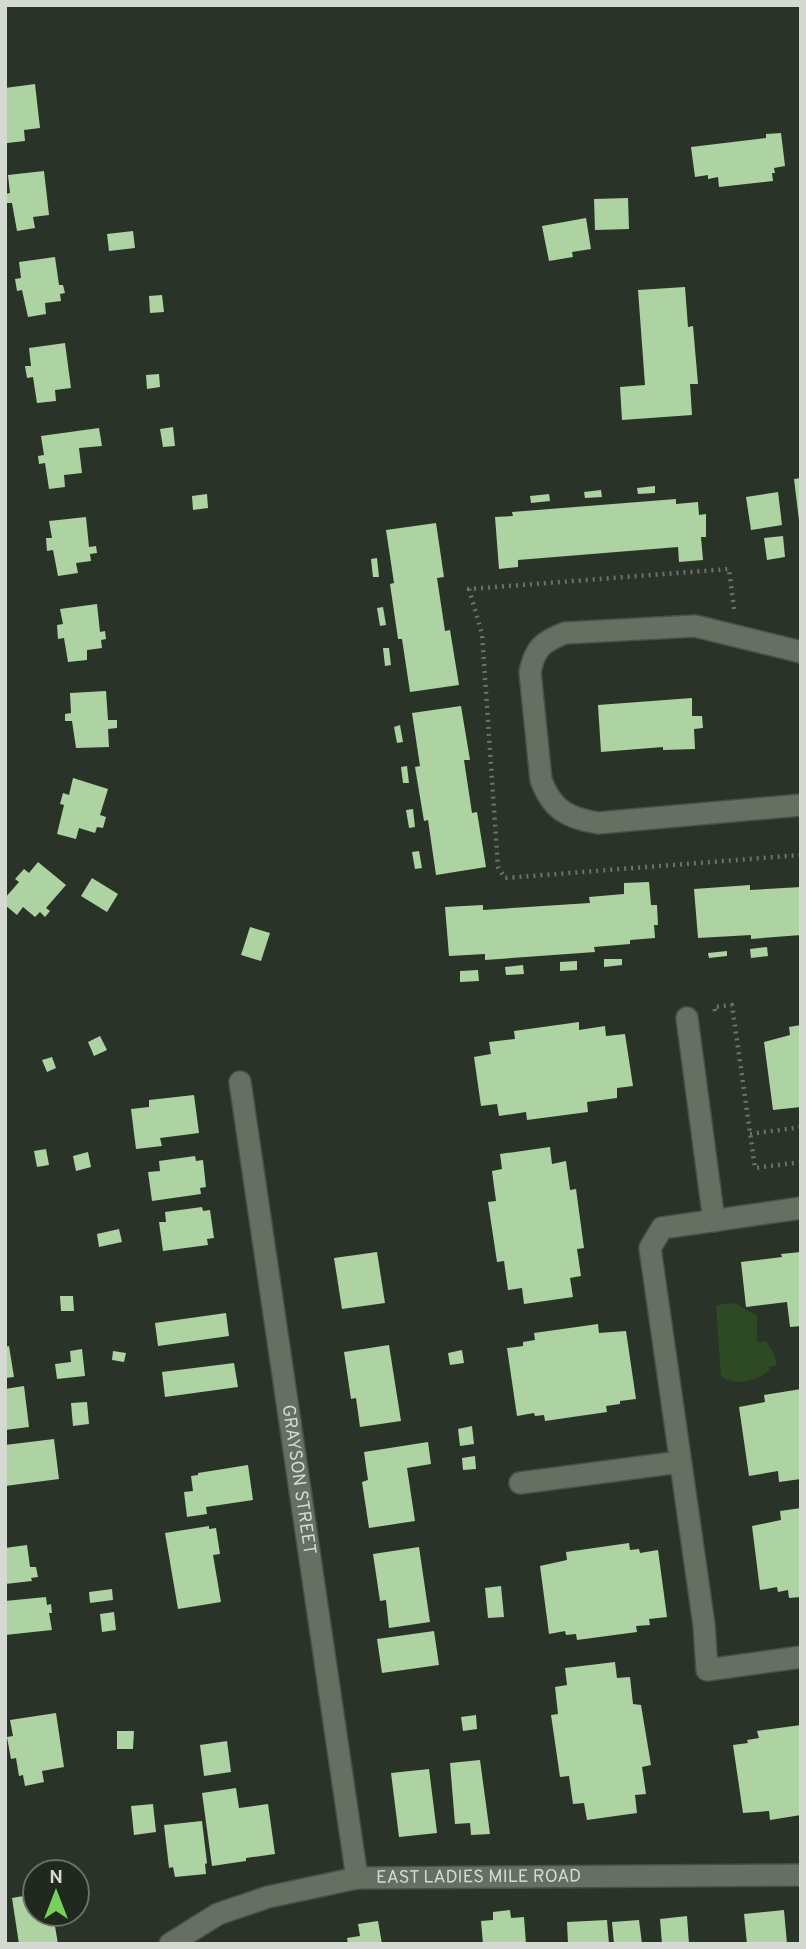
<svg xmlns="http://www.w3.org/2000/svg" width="806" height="1949" font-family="Overpass,sans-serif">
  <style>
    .green { fill: #2d4a25 }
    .building { fill: #add3a3 }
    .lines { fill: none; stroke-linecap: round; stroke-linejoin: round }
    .minor-casing { stroke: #495047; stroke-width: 24 }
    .path { stroke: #6b7369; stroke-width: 4.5; stroke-dasharray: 2 5; stroke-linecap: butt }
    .minor { stroke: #656f62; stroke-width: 21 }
    .labels { text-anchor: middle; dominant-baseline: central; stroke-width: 7; stroke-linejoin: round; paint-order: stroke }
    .street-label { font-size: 18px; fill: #d4dad2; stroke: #21291e }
  </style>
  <rect width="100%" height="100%" fill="#2a3328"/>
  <path class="green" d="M735,1303L757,1316V1342L766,1341L773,1352L777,1365L769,1367V1371C755,1381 735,1387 721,1376L716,1305Z"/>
  <g class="building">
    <path d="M35,84L40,128L24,130L25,141L7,143L5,88Z"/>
    <path d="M781,133L785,166L774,168L775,173H772L773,181L719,187L718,177L708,179V175L695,177L691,147L766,138V134Z"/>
    <path d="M44,171L49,215L33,217L35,228L17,231L12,203H5V194L10,193L8,175Z"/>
    <path d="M628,198L629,229L595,230L594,199Z"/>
    <path d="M586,218L591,249L572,252L573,257L549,261L542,226Z"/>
    <path d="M133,231L135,248L109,251L107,234Z"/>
    <path d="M55,257L59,285H63L65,293L60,294L61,301L45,303L46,314L28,317L22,290L17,291L15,279L21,278L19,262Z"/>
    <path d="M685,287L688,327L693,326L698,384H690L692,415L622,420L620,387L645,385L638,290Z"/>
    <path d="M162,295L164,312L150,313L149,296Z"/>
    <path d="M65,343L71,388L55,390L56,401L37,403L33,377L27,378L25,366H31L29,348Z"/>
    <path d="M159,374L160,387L147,389L146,375Z"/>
    <path d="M173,427L175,446L163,447L160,429Z"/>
    <path d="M99,428L102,446L79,448L82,473L64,475L65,487L49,489L45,463L39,464L38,456L44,455L41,436Z"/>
    <path d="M801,478V519L799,520L794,479Z"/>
    <path d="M655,486V493L638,494L637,488Z"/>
    <path d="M601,490L602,497L585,498L584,492Z"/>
    <path d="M778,492L782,525L751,530L746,497Z"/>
    <path d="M207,494L208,508L193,510L192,496Z"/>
    <path d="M549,494L550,501L531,503L530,496Z"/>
    <path d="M676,499V504L698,502L699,515L706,514V537H701L703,560L679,562L678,547L518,560V567L499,569L495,517L513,516L512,512Z"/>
    <path d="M86,517L89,547L96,546L97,553L90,554L91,561L76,563L78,573L58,576L53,550L47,551L46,538H52L49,521Z"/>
    <path d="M436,523L444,577L437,578L445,631L450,630L459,685L410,692L402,639H398L390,584L394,583L386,530Z"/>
    <path d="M783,536L785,557L767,560L764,538Z"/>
    <path d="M377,558L379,577H373L371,559Z"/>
    <path d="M97,604L100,632L105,631L106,639L101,640L102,648L87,650V660L68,662L64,638L58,639L57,625L63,624L60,609Z"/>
    <path d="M383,607L386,625L380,626L377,608Z"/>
    <path d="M383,648H389L391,665L385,666Z"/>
    <path d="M106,691L108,720H117V728L108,729L109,747L76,748L72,721H65V714L71,713L70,693Z"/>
    <path d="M692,698V716H702L703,728L694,729L695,749L663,750V747L601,752L598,705Z"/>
    <path d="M461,706L470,760H464L472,813L477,812L486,867L436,875L428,820L424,821L415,767L420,766L412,713Z"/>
    <path d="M400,725L403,742L397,743L394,727Z"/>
    <path d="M407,766L409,783H403L401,767Z"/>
    <path d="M73,778L108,789L100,815L106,817L103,828L97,827L95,833L79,828L76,839L57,834L64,805L60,804L63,793L69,795Z"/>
    <path d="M413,809L415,827L409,828L406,810Z"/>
    <path d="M419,851L422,868L415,869L412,852Z"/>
    <path d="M38,862L66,885L46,908L50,911L45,917L40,912L35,917L23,907L17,915L5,905V898L19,882L15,879L24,869L29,873Z"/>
    <path d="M92,878L118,894L107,912L81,896Z"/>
    <path d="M649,882L651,905H657L658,925H654L655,938L630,940V944L594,947L595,952L485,960V954L449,956L445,907L483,905V910L590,903L589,897L624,894V883Z"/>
    <path d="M750,885V890L801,887V935L751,939V935L698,938L694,889Z"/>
    <path d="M250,927L270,933L261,961L241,955Z"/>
    <path d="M767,947L768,956L751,958L750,949Z"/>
    <path d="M727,951V956L709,958L708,953Z"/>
    <path d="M604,959H622V965L604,967Z"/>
    <path d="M577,961V970L560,971V962Z"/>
    <path d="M523,965L524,974L506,975L505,967Z"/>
    <path d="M478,970L479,981L460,982V971Z"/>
    <path d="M579,1022V1030L605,1026L606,1036L625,1034L633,1086L617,1088V1098L587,1102L588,1112L527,1120L526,1112L499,1116L497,1104L481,1106L474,1057L491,1054L489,1042L515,1039L514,1031Z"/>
    <path d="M801,1025V1107L773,1110L764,1042L790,1035L789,1027Z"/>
    <path d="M100,1036L107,1050L94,1056L88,1042Z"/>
    <path d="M52,1057L56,1068L47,1072L42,1060Z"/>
    <path d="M194,1095L199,1133L160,1138L162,1146L136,1149L131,1109L149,1107V1100Z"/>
    <path d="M550,1147L552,1164L566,1161L570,1190L576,1189L584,1248L577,1249L581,1276L570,1278L573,1297L524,1304L522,1288L508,1290L504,1261L497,1262L488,1202L496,1201L492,1171L502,1169L500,1154Z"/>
    <path d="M46,1149L49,1165L37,1167L34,1151Z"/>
    <path d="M88,1152L91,1167L76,1171L73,1156Z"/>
    <path d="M195,1156L196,1161L203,1160L206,1187L200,1188L201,1194L152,1201L148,1172L160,1171L159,1161Z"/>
    <path d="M202,1207L203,1211L210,1210L214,1238L207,1239L208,1245L163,1251L159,1222H166L165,1212Z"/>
    <path d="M119,1229L122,1242L99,1247L97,1234Z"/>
    <path d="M377,1252L385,1303L342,1309L334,1258Z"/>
    <path d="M801,1252V1326L790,1327L787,1302L746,1307L741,1262L782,1257L781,1254Z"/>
    <path d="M60,1296H73L74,1311H61Z"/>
    <path d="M226,1313L229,1336L158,1346L155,1323Z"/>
    <path d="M598,1324L599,1333L626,1331L636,1399L620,1401V1404L606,1406L607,1412L545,1421L544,1415L535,1416L534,1413L517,1416L507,1348L523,1346V1342L535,1340L534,1333Z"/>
    <path d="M389,1345L401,1421L360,1427L356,1398L351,1399L344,1352Z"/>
    <path d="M9,1346L14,1377L5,1378V1347Z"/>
    <path d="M82,1349L85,1376L57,1379L55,1364L71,1362L70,1351Z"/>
    <path d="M462,1350L464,1363L450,1365L448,1353Z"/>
    <path d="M113,1351L126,1353L124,1362L112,1360Z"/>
    <path d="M234,1363L238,1387L165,1397L162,1372Z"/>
    <path d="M24,1386L29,1427L5,1430V1389Z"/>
    <path d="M801,1389V1479L779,1482L778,1471L749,1476L739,1407L765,1402L764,1395Z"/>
    <path d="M87,1402L89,1424L73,1426L71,1403Z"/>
    <path d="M472,1426L474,1444L460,1446L458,1429Z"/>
    <path d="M54,1439L59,1479L5,1486V1445Z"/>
    <path d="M428,1442L431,1464L407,1468L415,1521L369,1528L362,1482L368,1480L364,1452Z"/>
    <path d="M475,1456L476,1469L463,1470L462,1458Z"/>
    <path d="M248,1465L253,1500L206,1507L207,1514L187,1517L184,1492L193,1491L191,1476L198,1475V1473Z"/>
    <path d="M801,1508V1597L789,1598L788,1590L778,1592L777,1587L760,1590L752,1526L781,1520L780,1511Z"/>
    <path d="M209,1526V1529L216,1528L220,1554L213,1555L221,1602L178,1609L165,1533Z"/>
    <path d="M629,1543L630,1550L639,1549L640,1553L658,1550L667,1617L649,1619L650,1625L636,1626L637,1632L577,1640L576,1634L566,1635L565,1631L549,1634L540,1566L567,1560L566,1552Z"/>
    <path d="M27,1545L30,1567H36L38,1577L31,1578L32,1581L5,1584V1548Z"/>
    <path d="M419,1547L430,1622L389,1628L386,1600L380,1601L373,1554Z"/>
    <path d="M501,1586L504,1617L488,1618L485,1588Z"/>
    <path d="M112,1589L113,1600L90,1603L89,1592Z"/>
    <path d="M46,1597L47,1605L51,1604L52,1613H49L52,1630L5,1635V1601Z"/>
    <path d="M114,1612L116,1630L102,1632L100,1614Z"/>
    <path d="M434,1631L439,1665L382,1673L377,1639Z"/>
    <path d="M615,1662L617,1678L630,1677L633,1704L641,1705L651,1765L642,1767L646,1794L635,1795L637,1813L587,1820L584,1803L573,1804L569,1776L560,1777L551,1715L558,1714L555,1687L567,1685L565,1668Z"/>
    <path d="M56,1713L64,1767L42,1771L44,1782L25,1786L23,1775L19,1776L16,1758L11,1759L7,1737L13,1736L10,1720Z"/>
    <path d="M476,1715L477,1729L463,1731L461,1717Z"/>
    <path d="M801,1725V1815L770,1820L769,1811L743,1813L733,1745L748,1743L747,1740L759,1738L757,1731Z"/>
    <path d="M117,1731H134L133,1749H117Z"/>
    <path d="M227,1741L231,1772L204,1776L200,1745Z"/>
    <path d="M480,1760L490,1834L471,1835L470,1823L455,1824L450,1763Z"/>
    <path d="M429,1769L437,1833L399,1837L391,1773Z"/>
    <path d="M236,1788L239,1808L268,1804L275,1854L246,1858V1861L212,1866L202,1793Z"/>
    <path d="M153,1804L156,1832L134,1835L131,1806Z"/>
    <path d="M202,1821L207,1863L205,1864L206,1874L175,1877L173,1867L169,1868L164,1825Z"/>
    <path d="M35,1894V1914H53L58,1944H19L12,1898Z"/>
    <path d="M510,1910L511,1918L524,1917L526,1944H483L481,1921L493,1920V1912Z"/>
    <path d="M784,1910L787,1944H747L744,1914Z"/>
    <path d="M687,1916L689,1944H662L660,1919Z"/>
    <path d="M607,1920L609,1944H568L567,1922Z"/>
    <path d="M639,1920L642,1944H614L612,1922Z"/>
    <path d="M378,1921L382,1944H348L347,1938L360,1936L358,1924Z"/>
  </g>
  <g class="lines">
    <defs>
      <g id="minor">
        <path d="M801,652L695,626L565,633C542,642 535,648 530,672L541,780C552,810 568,818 598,823L801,805"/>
        <path d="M687,1018L714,1221"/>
        <path id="s1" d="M240,1082L357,1878"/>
        <path d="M801,1208L662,1228L650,1248L704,1625L707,1670L801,1657"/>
        <path d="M520,1483L680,1462"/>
        <path id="s2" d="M170,1944L218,1914L268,1897L357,1878L801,1875"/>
      </g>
    </defs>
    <use href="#minor" class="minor-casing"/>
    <g class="path">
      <path d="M734,609L729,569L469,589L482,634L498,867L505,878L801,855"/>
      <path d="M715,1011L714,1007L732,1005L755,1168L801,1162"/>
      <path d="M750,1134L801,1127"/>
    </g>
    <use href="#minor" class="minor"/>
  </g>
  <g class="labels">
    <g class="street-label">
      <text stroke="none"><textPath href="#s1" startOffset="402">GRAYSON STREET</textPath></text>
      <text stroke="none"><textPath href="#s2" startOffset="322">EAST LADIES MILE ROAD</textPath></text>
    </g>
  </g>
  <rect width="806" height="1949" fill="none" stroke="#d4dad2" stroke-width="14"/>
  <g transform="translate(56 1893)"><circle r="33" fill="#21291e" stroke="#697066" stroke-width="2"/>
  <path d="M0-5L12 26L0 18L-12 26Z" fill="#76d25a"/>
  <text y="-10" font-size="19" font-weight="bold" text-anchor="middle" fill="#d4dad2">N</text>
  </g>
</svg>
